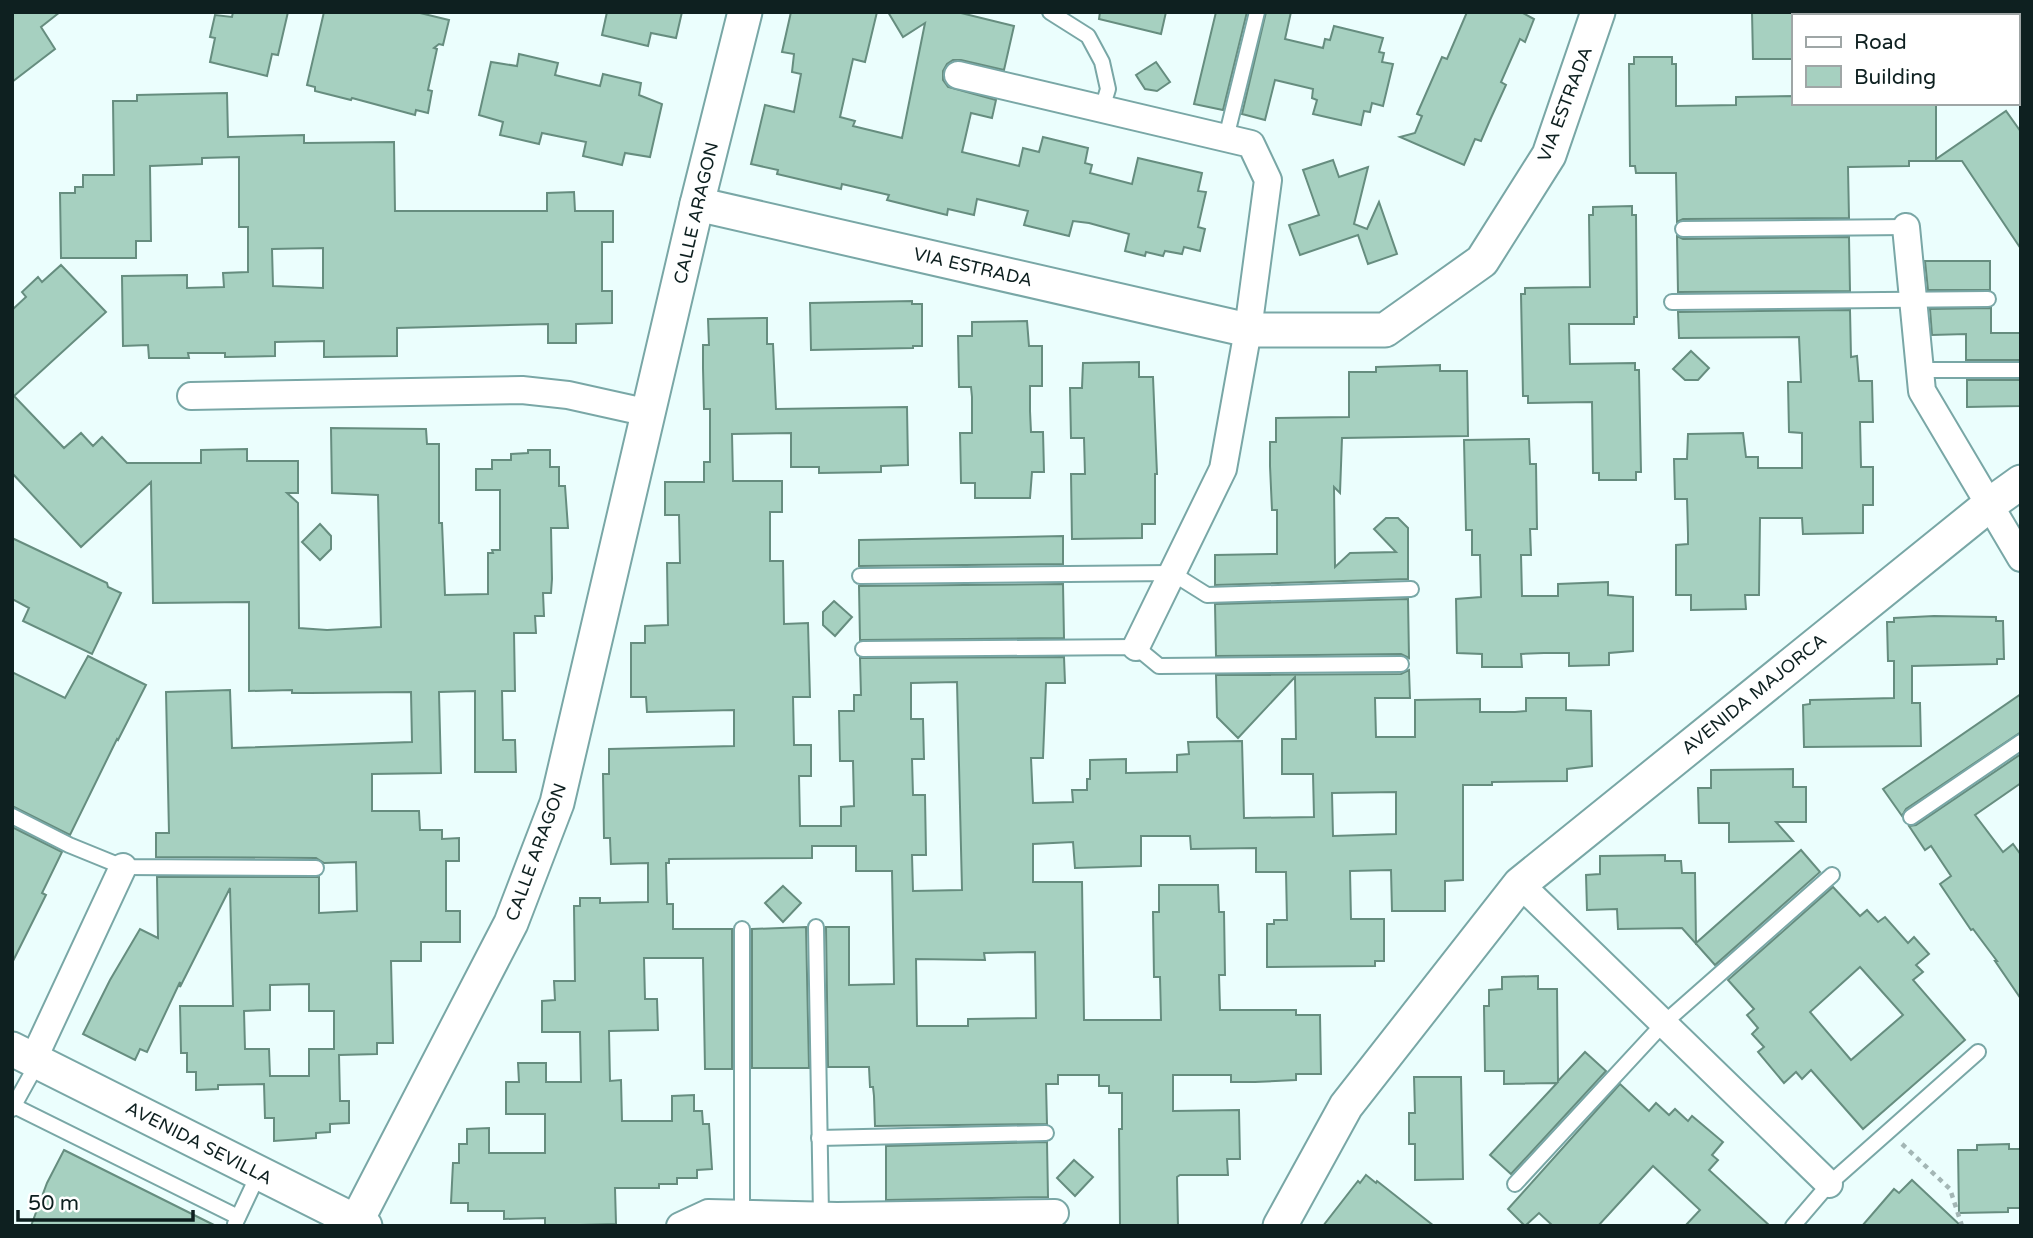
<svg xmlns="http://www.w3.org/2000/svg" width="2033" height="1238" font-family="'Varela Round',sans-serif">
  <style>
    .building { fill: #a6d0c0; stroke: #668d7f; stroke-width: 2; fill-rule: evenodd }
    .lines { fill: none; stroke-linecap: round; stroke-linejoin: round }
    .service-casing { stroke: #79a7a6; stroke-width: 18 }
    .minor-casing { stroke: #79a7a6; stroke-width: 30 }
    .tertiary-casing { stroke: #79a7a6; stroke-width: 37 }
    .path { stroke: #a3b6b5; stroke-width: 4.5; stroke-dasharray: 5 5; stroke-linecap: butt }
    .service { stroke: #fff; stroke-width: 14 }
    .minor { stroke: #fff; stroke-width: 26 }
    .tertiary { stroke: #fff; stroke-width: 33 }
    .labels { text-anchor: middle; dominant-baseline: central; stroke-width: 5; stroke-linejoin: round; paint-order: stroke }
    .street-label { font-size: 18px; fill: #0e2020; stroke: #fff }
  </style>
  <rect width="100%" height="100%" fill="#ebfefd"/>
  <g class="building">
    <path d="M12,12H60L41,27L55,49L12,82Z"/>
    <path d="M233,12H288L278,55L272,54L267,76L210,62L215,38L210,37L215,15L232,17Z"/>
    <path d="M324,12H416L449,20L443,45L439,44L434,48L437,49L428,90L432,91L428,113L416,110L415,115L352,98L351,100L315,91V87L307,85Z"/>
    <path d="M607,12H682L676,38L651,33L648,46L602,35Z"/>
    <path d="M791,12H877L865,62L853,59L840,117L855,121L853,126L902,138L925,23L903,37L888,12H957L1014,26L1004,70L961,60H953L947,64L943,71V80L948,87L996,100L992,118L971,113L962,152L1019,166L1023,148L1039,152L1043,137L1088,148L1085,163L1092,165L1090,173L1132,184L1138,158L1202,173L1198,191L1206,192L1198,227L1205,229L1200,251L1184,247L1182,254L1165,251L1163,256L1146,252L1145,256L1125,251L1129,234L1089,223L1073,221L1069,236L1024,225L1028,211L977,199L974,215L948,209L947,215L887,200L889,195L842,184L841,189L777,174L778,170L751,164L765,105L794,112L801,74L792,72L794,54L782,52Z"/>
    <path d="M1100,12H1166L1161,34L1099,19Z"/>
    <path d="M1216,12H1247L1223,110L1194,104Z"/>
    <path d="M1266,12H1291L1285,39L1323,48L1325,39L1330,40L1334,26L1383,38L1379,52L1384,53L1382,62L1393,64L1383,106L1372,103L1370,112L1364,111L1361,125L1313,114L1317,100L1312,98L1313,89L1275,80L1265,120L1242,114Z"/>
    <path d="M1467,12H1521L1534,19L1525,42L1520,39L1501,82L1506,85L1490,120L1481,141L1475,139L1464,165L1400,137L1415,133L1422,116L1417,114L1442,57L1447,59Z"/>
    <path d="M1752,12H1793V59H1753Z"/>
    <path d="M519,54L558,63L555,75L600,86L603,74L641,83L639,95L662,104L650,157L625,153L622,165L583,156L586,142L542,133L539,144L500,135L503,122L479,115L491,62L517,66Z"/>
    <path d="M1634,57H1672V64H1676V106L1736,105V97L1793,96V103H1936V159L2006,111L2021,132V249L1962,161H1909V166L1848,167L1849,218L1683,219L1677,222L1676,173H1636L1635,166H1630L1629,64H1634Z"/>
    <path d="M1156,62L1170,82L1157,91L1145,89L1136,75Z"/>
    <path d="M227,93L228,137L304,135V143L394,142L395,211H547V193L574,192L575,211H613V242H602V291H612V323L576,324V343H548V324L397,328V356L324,357V341L275,342V356L225,357V353H188L189,358H149L148,345L123,346L122,276L187,275V288L224,287L223,273L248,272V227H239V157L202,158V164L150,166L151,241H136V258H61L60,193H75V187H83V175H114L113,101H137V95ZM323,248V288L273,286L272,249Z"/>
    <path d="M1333,160L1339,177L1368,167L1354,224L1367,229L1379,202L1397,254L1368,264L1358,235L1300,255L1289,225L1319,215L1303,170Z"/>
    <path d="M1632,206V215H1636L1637,317H1634V324H1569L1570,364L1635,363V370H1639L1641,472H1636V480H1599V473H1593L1592,402L1528,403V396H1523L1521,294H1525V288L1590,287L1589,215H1593V207Z"/>
    <path d="M1677,236L1683,239L1849,237L1850,291L1678,292Z"/>
    <path d="M1925,261H1990V290H1928Z"/>
    <path d="M61,265L106,312L14,396L64,448L81,433L93,446L102,437L127,463H201V450L247,449V461H298V493H287L298,503L299,628L327,630L381,627L378,495L332,493L331,428L426,429L427,444H439V523H442L445,595L488,594V553H493L492,550H500V490H476V469H492V460H511V454L528,453V450H550V467H559V486H565L568,528H551L552,579L551,593H543L544,616H535L536,633H514L515,691H502L503,740H515L516,772H475V691L439,692L441,773L372,774V811H419L420,830H442V839L459,838V861H446V911H460V942H421V961H391L393,1043H377V1054L339,1055L340,1101H349V1123L330,1124V1132L316,1133V1138L274,1141V1118H265L264,1084L218,1085V1089L196,1090V1072H187V1053H181L180,1006H233L230,888L180,987V982L147,1052L140,1049L135,1060L83,1034L110,980L140,929L158,938L157,877H319V913L357,911L356,862L324,863L316,858L156,857V833H169L166,692L230,690L232,748L412,742L411,692L310,693H292V690L249,691V602L153,603L151,482L81,547L12,473V310L26,297L22,292L38,277L42,282ZM309,984V1011H334V1049H309V1076H270L269,1049H245L244,1011L270,1010V985Z"/>
    <path d="M912,301V304H922V346H913V348L811,350L810,303Z"/>
    <path d="M1991,308V333H2021V360H1966V334L1932,335L1930,309Z"/>
    <path d="M1850,310L1851,357L1857,356L1859,381H1872L1873,422H1860L1861,467H1873V505H1863V533L1803,534L1802,518H1760L1759,595H1745L1746,609L1691,610V595H1676V545L1688,544V534L1687,499H1675L1674,459H1687L1688,434L1743,433L1746,457H1758V468H1802V433L1789,432L1788,382H1801L1799,337L1679,338L1678,312Z"/>
    <path d="M767,318V344H773L776,409L907,407L908,465L881,466V472L819,473V467H791V433L732,434L733,481H782V512H770V561H783L784,624L808,623L810,697H793L794,745H811V776H799L800,826H841V807L854,806L853,761H840L839,711H854V695H861L860,658L1064,657L1065,683H1046L1043,758H1031L1033,803L1073,802L1072,790H1087V779H1090V760L1126,759V773L1177,772V755L1189,754L1188,742L1242,741L1244,818L1314,817L1313,774H1282V739H1296L1295,677L1238,738L1217,717L1216,675L1401,674L1409,670L1410,698H1375L1376,737H1415V700L1480,699V712H1515L1526,711V698H1566V710L1591,711L1592,766L1567,769V781L1492,782V785H1463V880L1445,881V911H1392L1391,870L1350,871L1351,919H1384V961H1375V966L1267,967V924H1274V920H1287L1286,872H1256V848L1191,849L1190,836H1141V866L1075,868L1073,842L1033,844V882H1082L1084,1020H1161L1160,977H1154L1153,912H1159V885H1218L1219,912H1224L1225,975H1219L1220,1010H1296V1015H1320L1321,1074H1296V1080L1255,1082H1231V1075H1173V1111L1239,1110L1240,1159H1227L1228,1175H1180L1177,1177L1178,1226H1120L1119,1129H1122V1093H1109V1086H1099V1075H1058V1084H1046L1047,1124L875,1126L874,1096L873,1087H870L869,1067H828L826,927H849V985L894,984L892,871H856V846H812V858L669,859V863H666L667,904H673V929H732V1069H705L703,958H644L645,999H657L658,1030L609,1031L610,1081L621,1080L622,1121H672V1096L694,1095V1111H702L703,1124H709L712,1169L697,1170V1178H677V1184H659V1188H615L616,1224L545,1226V1218L504,1219V1211H468V1203H451L453,1163H459V1144H467V1129L489,1128V1153H545V1114H506V1082H519L518,1063H546V1082H581L580,1032H542V1001L555,1000L554,981H575L574,906H580V898H600V903L648,902V863L611,864L610,838H604L603,774H609V749L734,746V710L647,712L646,697H631V643H645V626L668,625L667,563H680L679,515H665V482H704V462H710V409H704L703,368V345H709L708,319ZM957,682L962,890L913,891L912,855H926L925,795H913L912,759H924L923,719H911V683ZM1396,792V834L1333,836L1332,793ZM1035,952L1036,1018L968,1019V1026H917L916,959L985,960L984,953Z"/>
    <path d="M1027,321L1029,346H1042V386H1030V411L1031,432H1043L1044,472H1032L1030,498H975V483H961L960,433H972V397L971,387H959L958,336H972V322Z"/>
    <path d="M1691,351L1709,368L1698,380H1685L1673,369Z"/>
    <path d="M1139,362V377H1153L1157,474H1155V524H1142V538L1072,539L1071,474H1085L1084,438H1071L1070,388H1082L1083,363Z"/>
    <path d="M1440,365V371H1467L1468,436L1342,438L1340,493L1334,487L1335,567L1350,553L1396,552L1374,529L1386,518H1398L1408,528V579L1215,585V555L1277,554V510H1272L1270,466V442H1276V418L1349,417V372H1376V367Z"/>
    <path d="M1967,380H2021V406L1967,407Z"/>
    <path d="M1529,439L1530,464H1536L1537,529H1530L1531,555H1521L1522,596H1558V584L1608,582V595L1633,597V651L1609,653V665L1569,666V653H1544L1521,654L1522,667H1482V654L1457,653L1456,599L1481,597L1480,555H1472V530H1466L1464,440Z"/>
    <path d="M320,524L331,536V549L320,560L302,542Z"/>
    <path d="M1063,536V564L859,566V540Z"/>
    <path d="M12,538L107,583L108,587L121,593L92,654L23,621L29,608L12,599Z"/>
    <path d="M1063,584L1064,638L860,640L859,586Z"/>
    <path d="M1408,599L1409,658L1401,654L1216,656L1215,604Z"/>
    <path d="M834,601L852,617L835,636L823,625V612Z"/>
    <path d="M1934,616L1996,617V621H2003L2004,659H1997V664L1912,666V703H1920L1921,746L1804,747L1803,705L1810,704V700L1894,698V661H1888L1887,622H1894V618Z"/>
    <path d="M88,656L146,685L118,740L117,739L70,835L12,806V672L65,698Z"/>
    <path d="M2021,694V732L1906,809L1902,816L1883,789Z"/>
    <path d="M2021,754V783L1975,815L2003,852L2013,844L2021,855V999L1995,961H1997L1973,929L1971,930L1940,884L1951,876L1931,846L1925,850L1909,826L1916,825Z"/>
    <path d="M1793,769V787H1806V822H1776L1793,841L1729,842V823H1699L1698,788H1711V770Z"/>
    <path d="M12,827L62,852L42,893L46,895L12,963Z"/>
    <path d="M1801,850L1820,872L1715,965L1682,928L1618,929L1617,909L1587,910L1586,875L1600,874V856L1665,855V861H1681L1682,873H1695L1696,943Z"/>
    <path d="M783,886L801,903L783,922L765,903Z"/>
    <path d="M1833,887L1860,916L1867,910L1878,922L1885,917L1908,943L1914,937L1929,954L1916,965L1923,972L1913,980L1965,1040L1863,1129L1811,1070L1802,1079L1796,1072L1784,1083L1758,1052L1764,1047L1752,1034L1758,1028L1747,1015L1754,1009L1728,980ZM1860,967L1903,1015L1851,1060L1810,1012Z"/>
    <path d="M806,927L809,1068H752V929Z"/>
    <path d="M1538,976V989H1557L1558,1081L1585,1052L1606,1071L1511,1174L1490,1155L1557,1083L1504,1084V1071H1485L1484,1006H1489V990L1502,989V977Z"/>
    <path d="M1414,1077H1461L1463,1179L1415,1180V1144H1409V1113H1415Z"/>
    <path d="M1620,1084L1649,1111L1656,1103L1669,1115L1675,1109L1688,1121L1692,1116L1723,1142L1712,1155L1718,1160L1709,1170L1770,1226H1685L1700,1210L1653,1166L1598,1226H1553L1539,1213L1525,1226L1508,1209Z"/>
    <path d="M1047,1142L1048,1197L886,1200V1146Z"/>
    <path d="M2009,1144V1149H2021V1208H2008V1212L1959,1213L1958,1150H1977V1145Z"/>
    <path d="M64,1150L216,1226H31L47,1183Z"/>
    <path d="M1074,1160L1093,1177L1075,1196L1057,1178Z"/>
    <path d="M1366,1175L1376,1183L1377,1181L1434,1226H1323L1358,1181L1360,1183Z"/>
    <path d="M1912,1180L1961,1226H1862L1894,1189L1899,1193Z"/>
  </g>
  <g class="lines">
    <defs>
      <g id="service">
        <path d="M1050,12L1088,36L1102,62L1108,89L1102,109"/>
        <path d="M1226,138L1257,12"/>
        <path d="M1683,229L1906,227"/>
        <path d="M1672,302L1988,299"/>
        <path d="M1920,370H2021"/>
        <path d="M860,576L1172,573L1207,595L1411,589"/>
        <path d="M863,649L1136,647L1159,666L1401,664"/>
        <path d="M12,816L69,845L123,867L316,868"/>
        <path d="M1911,817L2021,742"/>
        <path d="M816,927L821,1215"/>
        <path d="M742,929V1214"/>
        <path d="M14,1106L238,1217"/>
        <path d="M12,1109L38,1062"/>
        <path d="M819,1138L1046,1133"/>
        <path d="M1515,1184L1664,1023L1832,875"/>
        <path d="M235,1224L259,1173"/>
        <path d="M1793,1226L1829,1184L1978,1052"/>
      </g>
      <g id="minor">
        <path d="M958,75L1251,144L1268,180L1248,330L1223,469L1136,647"/>
        <path d="M1906,227L1922,391L2021,558"/>
        <path d="M191,396L522,390L568,395L649,413"/>
        <path d="M1520,884L1829,1184"/>
        <path d="M33,1060L123,867"/>
        <path d="M680,1226L708,1213L837,1216L1055,1213"/>
      </g>
      <g id="tertiary">
        <path d="M697,204L1248,330H1385L1482,261L1549,155L1598,12"/>
        <path d="M12,1049L365,1226"/>
        <path d="M354,1226L511,923L557,803L697,204L745,12"/>
        <path d="M1280,1226L1346,1106L1520,884L1989,505L2021,482"/>
      </g>
    </defs>
    <use href="#service" class="service-casing"/>
    <use href="#minor" class="minor-casing"/>
    <use href="#tertiary" class="tertiary-casing"/>
    <path class="path" d="M1902,1144L1950,1189L1962,1226"/>
    <use href="#service" class="service"/>
    <use href="#minor" class="minor"/>
    <use href="#tertiary" class="tertiary"/>
  </g>
  <g class="labels">
    <g class="street-label">
      <text transform="translate(1565 104) rotate(-69)">VIA ESTRADA</text>
      <text transform="translate(696 213) rotate(-77)">CALLE ARAGON</text>
      <text transform="translate(973 267) rotate(13)">VIA ESTRADA</text>
      <text transform="translate(1754 694) rotate(-39)">AVENIDA MAJORCA</text>
      <text transform="translate(536 852) rotate(-70)">CALLE ARAGON</text>
      <text transform="translate(199 1143) rotate(27)">AVENIDA SEVILLA</text>
    </g>
  </g>
  <rect width="2033" height="1238" fill="none" stroke="#0e2020" stroke-width="28"/>
  <rect x="1792" y="14" width="228" height="91" fill="#ffffff" stroke="#9fa6a6" stroke-width="2"/>
  <rect x="1806" y="37" width="35" height="10" fill="#ffffff" stroke="#9fa6a6" stroke-width="2"/>
  <text x="1854" y="49" font-size="21" fill="#0e2020">Road</text>
  <rect x="1806" y="66" width="35" height="21" fill="#a6d0c0" stroke="#9fa6a6" stroke-width="2"/>
  <text x="1854" y="84" font-size="21" fill="#0e2020">Building</text>
  <path d="M18 1210v10h175v-10" fill="none" stroke="#0e2020" stroke-width="3.5"/>
  <text x="28" y="1210" font-size="21" fill="#0e2020" stroke="#ffffff" stroke-width="5" paint-order="stroke">50 m</text>
</svg>
